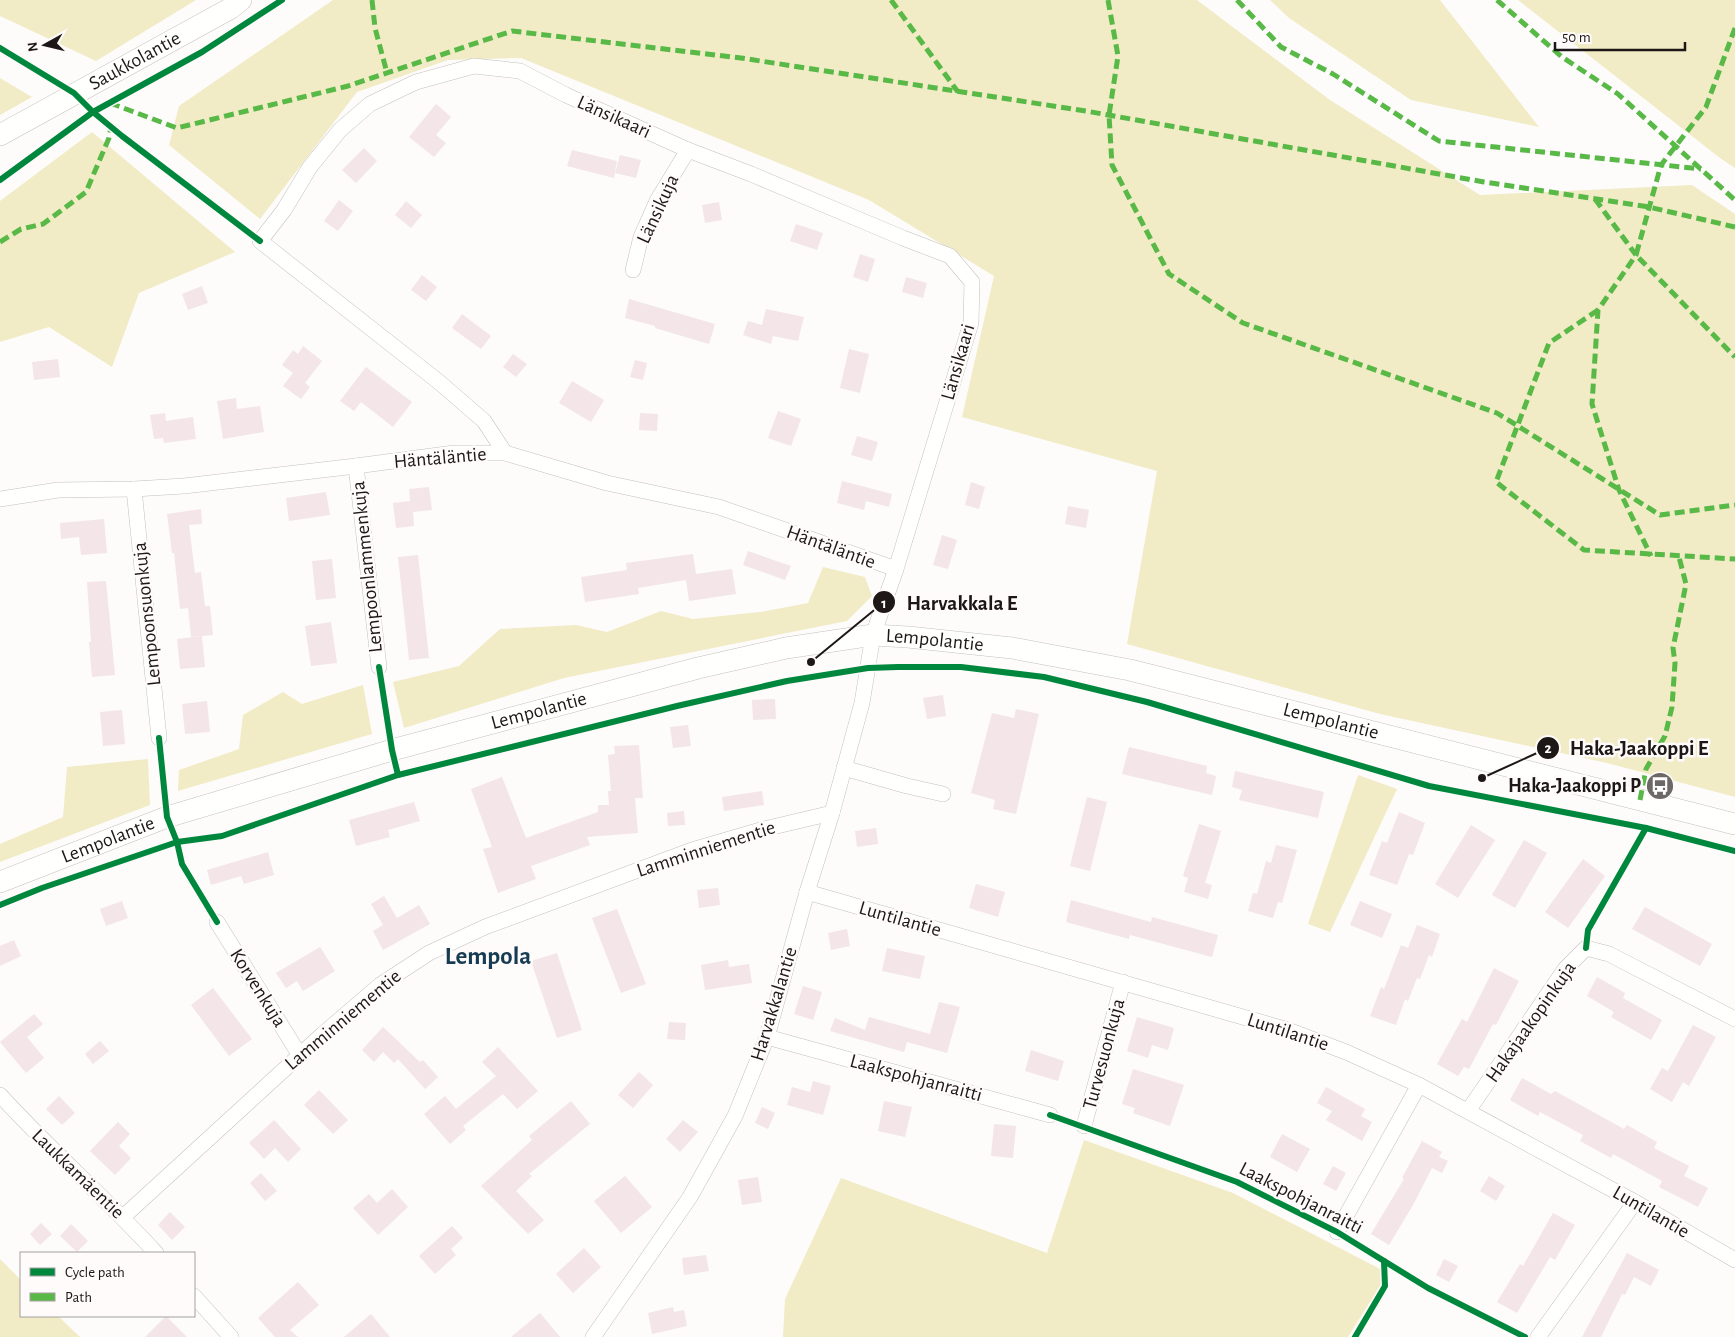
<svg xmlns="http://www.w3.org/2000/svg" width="1735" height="1337" font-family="'Alegreya Sans',sans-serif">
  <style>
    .green { fill: #f1ebc6 }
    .building { fill: #f3e5e8 }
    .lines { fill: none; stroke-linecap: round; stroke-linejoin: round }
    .street-casing { stroke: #c3c1bf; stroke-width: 16 }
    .secondary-casing { stroke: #c3c1bf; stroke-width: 22 }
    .street { stroke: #fffffe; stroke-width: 15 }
    .secondary { stroke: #fffffe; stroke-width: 21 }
    .quiet { stroke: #58b947; stroke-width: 5; stroke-dasharray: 10 5; stroke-linecap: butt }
    .cycleway-casing { stroke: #fefbfa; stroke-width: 9 }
    .cycleway { stroke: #00873e; stroke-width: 6 }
    .labels { text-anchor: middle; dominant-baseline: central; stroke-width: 5; stroke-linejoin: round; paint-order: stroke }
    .street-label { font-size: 20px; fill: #1d1816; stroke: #fefbfa }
    .poi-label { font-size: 20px; font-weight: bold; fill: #1d1816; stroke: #fefbfa; text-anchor: end }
    .district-label { font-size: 25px; font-weight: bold; fill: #163c54; stroke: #fefbfa }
    .leader { fill: none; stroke: #1d1816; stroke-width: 2 }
    .callout-dot { fill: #1d1816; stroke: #fefbfa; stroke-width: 2 }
    .mark-label { font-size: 15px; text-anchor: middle; font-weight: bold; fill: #fff }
    .callout-label { font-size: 21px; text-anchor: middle; font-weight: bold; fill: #1d1816; stroke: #fefbfa; stroke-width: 5; stroke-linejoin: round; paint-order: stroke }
  </style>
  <rect width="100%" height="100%" fill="#fdfcfb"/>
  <g class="green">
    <path d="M0,0H196L96,61L0,16Z"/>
    <path d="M333,0H1197L1330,100L1480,195L1692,185L1735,214V797L1607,763L1380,714L1127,644L1157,471L962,417L994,276L869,200L521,58L448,60L357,92L260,219L169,145L179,106Z"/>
    <path d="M1270,0H1440L1539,127L1411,100L1289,18Z"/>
    <path d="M1518,0H1735V168L1720,158Z"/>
    <path d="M0,78L32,97L0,115Z"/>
    <path d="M92,132L235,252L139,293L112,367L49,327L0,342V201Z"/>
    <path d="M823,567L865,577L872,596L847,621L564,678L404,728L393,682L459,666L500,629L576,625L607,632L661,611L693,619L760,612L808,603Z"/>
    <path d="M363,685L372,734L178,791L179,770L239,749L243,715L283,692L302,704Z"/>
    <path d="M148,759L150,805L0,862V844L63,817L67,767Z"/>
    <path d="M1358,775L1397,789L1330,932L1308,924Z"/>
    <path d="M1084,1140L1233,1193L1388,1273L1348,1337H783L785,1299L841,1178L1047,1253Z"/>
    <path d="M0,1259L21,1280V1316H58L80,1337H0Z"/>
  </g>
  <g class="building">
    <path d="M436,104L451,117L436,135L446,143L434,157L409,137Z"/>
    <path d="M364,148L377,161L356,183L342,170Z"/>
    <path d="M572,150L617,161L614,178L567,166Z"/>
    <path d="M620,155L641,160L636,178L615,173Z"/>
    <path d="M339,200L353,211L338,231L324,221Z"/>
    <path d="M406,201L422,215L411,228L395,215Z"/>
    <path d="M719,202L722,220L705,223L702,205Z"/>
    <path d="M796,224L823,233L817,250L790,241Z"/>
    <path d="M860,254L875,259L868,282L853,277Z"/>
    <path d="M422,275L437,287L426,301L411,290Z"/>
    <path d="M906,277L927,283L923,298L902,292Z"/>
    <path d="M202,286L208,303L188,310L182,294Z"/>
    <path d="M629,299L715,324L709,344L655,328V326L625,318Z"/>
    <path d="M766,309L804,317L798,341L773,336L771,344L743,335L748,321L762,325Z"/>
    <path d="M462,314L491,336L481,349L452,328Z"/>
    <path d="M303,346L322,361L305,383L310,387L301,399L283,386L293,373L282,365L293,350L298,354Z"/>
    <path d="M849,349L869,354L860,393L840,388Z"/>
    <path d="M513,354L527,364L516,377L503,367Z"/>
    <path d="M58,359L60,377L34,380L32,362Z"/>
    <path d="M635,360L647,363L643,380L630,377Z"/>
    <path d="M366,367L412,402L393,427L361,402L354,411L340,401Z"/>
    <path d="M572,381L604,400L591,422L559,403Z"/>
    <path d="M236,398L237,409L260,406L264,432L223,439L217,401Z"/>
    <path d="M778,411L801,419L791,446L768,438Z"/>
    <path d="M165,413L166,421L193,417L196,439L164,443L163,438L154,439L150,415Z"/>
    <path d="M640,413L658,414L657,431L639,430Z"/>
    <path d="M857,436L878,442L872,461L851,455Z"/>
    <path d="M842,481L892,494L889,507L866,501L864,510L837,503Z"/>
    <path d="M971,482L985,487L979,509L965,505Z"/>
    <path d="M429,487L432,510L413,512L414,526L396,528L393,503L410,501L409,489Z"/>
    <path d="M326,492L330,515L289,521L286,498Z"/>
    <path d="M1068,506L1089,510L1086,528L1065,524Z"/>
    <path d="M201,509L202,524L189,525L195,573L201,572L205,606H210L213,635L191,637L188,608L180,609L174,553H172L167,514Z"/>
    <path d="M104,519L107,553L81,555L79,537L61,539L60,523Z"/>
    <path d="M942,535L957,540L948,569L933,565Z"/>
    <path d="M748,551L791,566L785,580L743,565Z"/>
    <path d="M693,554L696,574L732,569L736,594L689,601L686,580L638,588L639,594L585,602L581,577L627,570L626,563Z"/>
    <path d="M418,555L429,658L409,660L398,557Z"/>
    <path d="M332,559L336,598L316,600L312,561Z"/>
    <path d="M106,581L115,675L92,677L89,642H91L87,582Z"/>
    <path d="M331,622L337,663L311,666L305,626Z"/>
    <path d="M202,636L205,667L180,669L177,639Z"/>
    <path d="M943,695L946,716L927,719L923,698Z"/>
    <path d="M775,699L776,719L753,720L752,700Z"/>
    <path d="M207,701L210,732L185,734L182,704Z"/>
    <path d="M1016,709L1039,714L1016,814L993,809L995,800L971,793L992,713L1014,718Z"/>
    <path d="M122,710L125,744L103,746L100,712Z"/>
    <path d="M688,725L691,746L673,748L670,727Z"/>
    <path d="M639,745L643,798H635L638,833L587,837L590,845L531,866L536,879L498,893L483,849L492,847L471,789L502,777L526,838L598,812V805H609L608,791H611L608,755L615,754L614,746Z"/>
    <path d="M1129,747L1207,766L1206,773L1216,776L1212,795L1122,774Z"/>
    <path d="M1235,771L1324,792L1318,818L1239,800L1242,790L1232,787Z"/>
    <path d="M762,791L764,805L724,811L722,797Z"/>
    <path d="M1087,797L1107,802L1090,871L1070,866Z"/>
    <path d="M414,802L420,821L388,830L390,837L356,846L349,820Z"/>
    <path d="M684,811L685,825L668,826L667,813Z"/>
    <path d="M1399,812L1425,823L1413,855L1409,854L1397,885L1369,875L1382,841L1387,843Z"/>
    <path d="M1199,824L1221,831L1205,883L1212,885L1208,899L1184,892L1188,878L1183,876Z"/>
    <path d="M1471,825L1495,840L1458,898L1435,884Z"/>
    <path d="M876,828L878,844L857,847L855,831Z"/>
    <path d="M1524,840L1547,853L1515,908L1492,895Z"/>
    <path d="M1276,845L1297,850L1282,903L1278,902L1273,918L1248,911L1253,893L1257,894L1266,861L1271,863Z"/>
    <path d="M268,852L274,875L244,884L241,876L211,885L207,870Z"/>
    <path d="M1583,859L1605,876L1568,928L1545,912Z"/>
    <path d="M976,884L1005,892L998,917L969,908Z"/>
    <path d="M718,888L720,905L699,908L697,890Z"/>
    <path d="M384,896L397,918L419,905L430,924L383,950L373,931L383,925L371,904Z"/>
    <path d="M1071,900L1151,922L1152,917L1218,935L1212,957L1130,935L1129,939L1066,922Z"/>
    <path d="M122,901L128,918L106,926L100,909Z"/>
    <path d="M1360,901L1392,914L1382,938L1350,925Z"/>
    <path d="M1645,907L1712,944L1700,966L1632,929Z"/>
    <path d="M617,909L646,984L621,993L592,918Z"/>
    <path d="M1417,925L1440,934L1432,957L1429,955L1420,979L1417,978L1408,1001L1405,999L1396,1025L1370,1016L1381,987L1384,989L1401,945L1408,948Z"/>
    <path d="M847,929L850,946L831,950L828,933Z"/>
    <path d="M14,940L21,956L0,966V946Z"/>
    <path d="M320,947L335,971L303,991L297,981L286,988L276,973Z"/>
    <path d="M887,948L925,956L920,979L882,971Z"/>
    <path d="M557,953L582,1030L557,1038L531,961Z"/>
    <path d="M728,960L729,967L749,964L752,983L705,990L701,965Z"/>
    <path d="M1494,968L1519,981L1496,1025L1493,1024L1469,1069L1464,1067L1458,1076L1437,1064L1462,1019L1467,1022Z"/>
    <path d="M1597,977L1625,993L1623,998L1662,1020L1651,1040L1611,1017L1614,1012L1587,996Z"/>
    <path d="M803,986L822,992L813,1020L794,1014Z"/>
    <path d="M213,988L252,1039L229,1056L191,1005Z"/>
    <path d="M939,1002L960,1007L947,1053L907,1042L904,1052L830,1031L835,1018L865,1030L869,1017L930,1034Z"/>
    <path d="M34,1014L43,1024L27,1037L44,1058L26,1073L0,1042Z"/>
    <path d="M1137,1017L1174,1028L1168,1050L1152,1045L1148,1058L1127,1051Z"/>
    <path d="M669,1022L686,1023L685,1040L667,1039Z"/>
    <path d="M1693,1025L1716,1037L1689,1086L1683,1082L1672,1102L1650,1089L1662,1068L1668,1071Z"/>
    <path d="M383,1027L420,1062L423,1060L438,1077L425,1089L398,1059L394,1063L383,1052L374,1062L362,1050Z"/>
    <path d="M100,1041L109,1051L93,1064L85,1054Z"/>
    <path d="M498,1047L538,1091L517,1109L503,1094L463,1126L466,1130L450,1144L424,1114L445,1096L456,1109L496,1076L482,1062Z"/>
    <path d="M1031,1050L1064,1061L1058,1081L1025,1071Z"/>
    <path d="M1133,1069L1184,1085L1170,1126L1133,1113L1135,1108L1122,1104Z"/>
    <path d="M639,1072L653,1085L633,1108L618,1095Z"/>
    <path d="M1522,1078L1551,1094L1555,1091L1624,1129L1627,1125L1657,1142L1654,1148L1689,1166L1684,1176L1708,1188L1698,1207L1659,1187L1662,1181L1613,1154L1611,1158L1580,1141L1583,1135L1540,1112L1538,1116L1510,1100Z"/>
    <path d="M813,1081L831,1086L823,1115L787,1105L792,1087L810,1092Z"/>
    <path d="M1326,1087L1365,1109L1361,1116L1372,1122L1362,1141L1326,1120L1332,1111L1317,1103Z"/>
    <path d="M319,1090L348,1120L333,1134L304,1105Z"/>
    <path d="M59,1096L75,1113L62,1125L46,1109Z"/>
    <path d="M571,1101L590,1124L529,1174L532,1176L516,1191L544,1220L528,1234L481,1186L532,1140L529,1136Z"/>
    <path d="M884,1101L912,1107L905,1137L878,1131Z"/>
    <path d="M762,1107L775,1113L768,1129L755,1123Z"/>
    <path d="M274,1120L301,1149L288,1162L275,1148L264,1159L249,1143Z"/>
    <path d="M683,1120L698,1132L680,1152L666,1139Z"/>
    <path d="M118,1122L130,1134L119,1146L131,1158L115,1175L90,1151Z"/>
    <path d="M994,1124L1016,1126L1013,1158L991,1156Z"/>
    <path d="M1282,1134L1310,1149L1297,1172L1270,1157Z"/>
    <path d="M1422,1141L1442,1152L1439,1157L1448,1161L1442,1173L1432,1168L1413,1205L1389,1245L1371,1234L1404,1179L1402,1178Z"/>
    <path d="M1333,1166L1346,1173L1336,1191L1323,1184Z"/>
    <path d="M261,1173L277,1191L265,1201L250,1183Z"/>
    <path d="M625,1176L652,1207L621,1233L594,1201Z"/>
    <path d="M1489,1176L1505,1186L1496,1201L1480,1191Z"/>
    <path d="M758,1177L762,1202L742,1205L738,1180Z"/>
    <path d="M392,1189L408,1207L378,1235L353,1208L369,1194L377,1203Z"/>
    <path d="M170,1212L185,1227L172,1240L158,1225Z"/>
    <path d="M1553,1213L1575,1225L1555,1260L1550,1257L1517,1313L1497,1302L1520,1264L1523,1266Z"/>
    <path d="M41,1223L52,1234L40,1245L30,1234Z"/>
    <path d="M71,1224L88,1241L77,1252L60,1236Z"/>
    <path d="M452,1226L463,1238L451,1249L456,1255L435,1274L419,1256Z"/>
    <path d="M584,1248L601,1267L573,1293L556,1274Z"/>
    <path d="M1627,1253L1659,1270L1651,1286L1634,1277L1625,1295L1622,1294L1601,1337H1582Z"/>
    <path d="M706,1255L709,1271L684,1275L682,1258Z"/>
    <path d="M1444,1259L1458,1266L1449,1282L1436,1275Z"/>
    <path d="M298,1282L319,1305L290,1330L298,1337H275L258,1318Z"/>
    <path d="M673,1307L674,1312L684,1310L687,1326L652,1334L648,1313Z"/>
    <path d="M540,1313L560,1337H511Z"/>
    <path d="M371,1314L390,1337H344Z"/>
    <path d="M166,1316L187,1337H145Z"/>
  </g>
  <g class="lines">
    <defs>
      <g id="street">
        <path d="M633,270L641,237L657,201L688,150"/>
        <path d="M505,453L484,421L439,382L260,241L284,210L310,167L340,130L370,104L416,82L474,66L520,71L566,95L688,150L751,174L903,238L950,256L972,282L971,323L896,569L873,635L862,703L832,813L807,892L767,1037L735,1116L690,1197L593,1337"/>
        <path d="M356,466L379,667"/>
        <path d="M134,489L159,738"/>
        <path d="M0,499L58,490L134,489L184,486L356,466L454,453H505L607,483L719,507L896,569"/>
        <path d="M844,768L907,786L943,794"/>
        <path d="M807,892L1288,1030L1346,1052L1419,1085L1635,1202L1735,1260"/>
        <path d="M217,922L299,1054"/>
        <path d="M767,1037L1050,1115"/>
        <path d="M0,1095C50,1150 106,1198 156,1253"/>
        <path d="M1468,1111L1565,969L1586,948L1609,954L1735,1019"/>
        <path d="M1084,1126L1123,982"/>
        <path d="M123,1217L323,1034L380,985L429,953L485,927L692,850L764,829L832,813"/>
        <path d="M1337,1232L1419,1085"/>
        <path d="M194,1296L231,1337"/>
        <path d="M1538,1337L1635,1202"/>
      </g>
      <g id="secondary">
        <path id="s1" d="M0,135L231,8L241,0"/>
        <path id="s2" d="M0,882L167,817L392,750L698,668L786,648L873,635L908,637L1012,648L1130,670L1735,824"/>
      </g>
    </defs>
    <use href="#street" class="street-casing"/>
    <use href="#secondary" class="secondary-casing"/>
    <use href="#street" class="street"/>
    <use href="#secondary" class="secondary"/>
    <g class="quiet">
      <path d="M372,0L375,28L387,73"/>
      <path d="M891,0L958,92"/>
      <path d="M1108,0L1118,56L1109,115L1112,165L1169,274L1243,323L1497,413L1660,515L1735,505"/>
      <path d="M1237,0L1281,47L1333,74L1439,141L1701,169"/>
      <path d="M1497,0L1562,57L1618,94L1735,200"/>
      <path d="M1735,28L1706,107L1661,165L1636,255L1735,357"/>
      <path d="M110,103L177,128L348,86L512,31L741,58L1086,111L1484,182L1649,207L1735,227"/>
      <path d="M1595,199L1636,255L1598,310L1592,404L1619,490L1651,556"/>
      <path d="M0,242L21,229L43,224L86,192L109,138L111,127"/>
      <path d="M1598,310L1549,343L1496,482L1584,550L1735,559"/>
      <path d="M1640,800L1646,769L1665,736L1672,707L1675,663L1673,648L1686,584L1679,557"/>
    </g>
    <defs>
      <g id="cycleway">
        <path d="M0,48L74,93L93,112L122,136L260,241"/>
        <path d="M0,180L93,112L202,52L282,0"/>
        <path d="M379,667L392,750L398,775"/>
        <path d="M159,738L167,817L177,842L182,864L217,922"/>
        <path d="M0,905L42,888L177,842L222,836L398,775L677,706L787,681L868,668L898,667H961L1044,677L1147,702L1429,786L1646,828L1735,851"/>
        <path d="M1586,948L1588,930L1646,828"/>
        <path d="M1050,1115L1237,1182L1337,1232L1428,1288L1525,1337"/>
        <path d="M1355,1337L1385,1286L1384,1261"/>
      </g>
    </defs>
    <use href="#cycleway" class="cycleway-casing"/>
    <use href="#cycleway" class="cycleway"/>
  </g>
  <defs>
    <symbol id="bus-disc" viewBox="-11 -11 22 22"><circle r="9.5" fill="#6b6866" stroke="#fefbfa"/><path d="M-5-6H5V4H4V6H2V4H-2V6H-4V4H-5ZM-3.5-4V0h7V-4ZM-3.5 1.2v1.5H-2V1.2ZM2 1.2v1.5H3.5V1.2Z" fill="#fff"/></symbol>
  </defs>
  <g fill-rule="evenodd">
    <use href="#bus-disc" x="1644" y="770" width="32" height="32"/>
  </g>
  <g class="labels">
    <g class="street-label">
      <text stroke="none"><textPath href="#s1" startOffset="154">Saukkolantie</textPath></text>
      <text transform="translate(614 117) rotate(24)">Länsikaari</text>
      <text transform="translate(658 209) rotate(-65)">Länsikuja</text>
      <text transform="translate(958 362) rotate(-74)">Länsikaari</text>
      <text transform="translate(440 458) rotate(-5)">Häntäläntie</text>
      <text transform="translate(831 547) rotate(20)">Häntäläntie</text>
      <text transform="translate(367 567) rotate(-96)">Lempoonlammenkuja</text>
      <text transform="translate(147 614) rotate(-96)">Lempoonsuonkuja</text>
      <text stroke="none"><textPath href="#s2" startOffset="971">Lempolantie</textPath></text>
      <text stroke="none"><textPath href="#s2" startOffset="566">Lempolantie</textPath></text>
      <text stroke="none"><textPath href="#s2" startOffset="1376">Lempolantie</textPath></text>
      <text stroke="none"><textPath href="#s2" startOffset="116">Lempolantie</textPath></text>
      <text transform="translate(706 849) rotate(-18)">Lamminniementie</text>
      <text transform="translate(900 919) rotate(16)">Luntilantie</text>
      <text transform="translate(258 988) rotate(58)">Korvenkuja</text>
      <text transform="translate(774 1004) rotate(-73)">Harvakkalantie</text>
      <text transform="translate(343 1020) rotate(-40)">Lamminniementie</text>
      <text transform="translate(1531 1022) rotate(-55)">Hakajaakopinkuja</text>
      <text transform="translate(1288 1032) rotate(18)">Luntilantie</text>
      <text transform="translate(1104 1054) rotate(-75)">Turvesuonkuja</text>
      <text transform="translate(916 1078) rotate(15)">Laakspohjanraitti</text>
      <text transform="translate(78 1174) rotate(44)">Laukkamäentie</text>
      <text transform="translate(1301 1198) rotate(27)">Laakspohjanraitti</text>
      <text transform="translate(1651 1212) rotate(30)">Luntilantie</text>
    </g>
    <g class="poi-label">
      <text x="1641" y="786">Haka-Jaakoppi P</text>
    </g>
    <g class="district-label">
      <text x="488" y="956">Lempola</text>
    </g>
  </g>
  <path class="leader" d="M811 662L884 602M1482 778L1548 748"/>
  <g class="callout-dot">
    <circle cx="811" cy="662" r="5"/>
    <circle cx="1482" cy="778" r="5"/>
    <circle cx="884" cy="602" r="12"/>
    <circle cx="1548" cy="748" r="12"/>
  </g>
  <g class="mark-label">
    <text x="884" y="608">1</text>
    <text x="1548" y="753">2</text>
  </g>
  <g class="callout-label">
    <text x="962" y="610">Harvakkala E</text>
    <text x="1639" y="755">Haka-Jaakoppi E</text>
  </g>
  <rect x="20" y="1252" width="175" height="65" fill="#fefbfa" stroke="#a4a09f"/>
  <rect x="30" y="1268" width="25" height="8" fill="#00873e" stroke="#a4a09f"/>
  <text x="65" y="1277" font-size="15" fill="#1d1816">Cycle path</text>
  <rect x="30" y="1293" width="25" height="8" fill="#58b947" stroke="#a4a09f"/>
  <text x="65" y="1302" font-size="15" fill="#1d1816">Path</text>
  <g transform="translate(45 45) rotate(262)" stroke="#fefbfa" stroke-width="4" paint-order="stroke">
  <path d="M0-4L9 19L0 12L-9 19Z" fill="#1d1816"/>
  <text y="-8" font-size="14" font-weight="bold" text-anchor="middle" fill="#1d1816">N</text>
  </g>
  <path d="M1555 42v8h130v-8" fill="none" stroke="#1d1816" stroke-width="2.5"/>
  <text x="1562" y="42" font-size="15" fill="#1d1816" stroke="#fefbfa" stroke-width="4" paint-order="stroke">50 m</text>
</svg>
